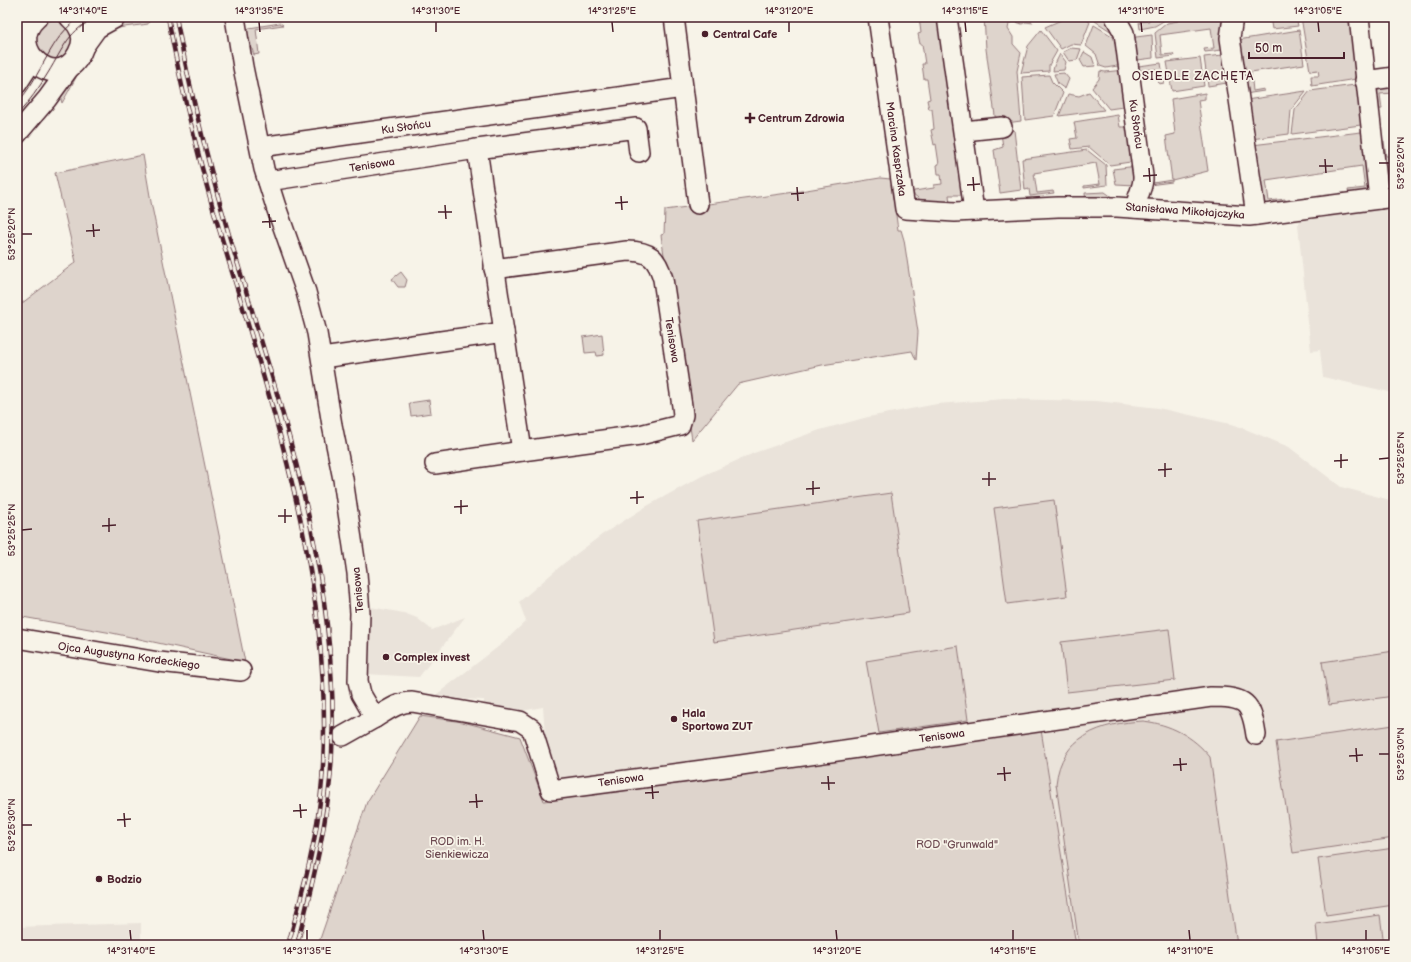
<svg xmlns="http://www.w3.org/2000/svg" width="1411" height="962" font-family="'Balsamiq Sans',sans-serif">
  <style>
    .built { fill: #eae3da }
    .green { fill: #ded4cc; stroke: #947a7c }
    .lines { fill: none; stroke-linecap: round; stroke-linejoin: round }
    .minor-casing { stroke: #4a1f2b; stroke-width: 22 }
    .major-casing { stroke: #4a1f2b; stroke-width: 25 }
    .minor { stroke: #f7f3e8; stroke-width: 19 }
    .major { stroke: #f7f3e8; stroke-width: 22 }
    .tram { stroke: #4a1f2b; stroke-width: 1 }
    .rail-casing { stroke: #4a1f2b; stroke-width: 4.5 }
    .rail { stroke: #f7f3e8; stroke-width: 3; stroke-dasharray: 9; stroke-linecap: butt }
    .ticks { fill: none; stroke: #4a1f2b; stroke-width: 1.5 }
    .poi-dot { fill: #4a1f2b; stroke: #f7f3e8; stroke-width: 1.5 }
    .labels { text-anchor: middle; dominant-baseline: central; stroke-width: 3.5; stroke-linejoin: round; paint-order: stroke }
    .poi-label { font-size: 11px; font-weight: bold; fill: #4a1f2b; stroke: #f7f3e8; text-anchor: start }
    .street-label { font-size: 11px; fill: #4a1f2b; stroke: #f7f3e8 }
    .park-label { font-size: 11px; fill: #6f4c53; stroke: #f7f3e8 }
    .neighbourhood-label { font-size: 12px; letter-spacing: 1px; fill: #4a1f2b; stroke: #f7f3e8 }
    .neatline { fill: none; stroke: #4a1f2b; stroke-width: 1.5 }
    .ticks-label { font-size: 10px; text-anchor: middle; fill: #4a1f2b }
  </style>
  <rect width="100%" height="100%" fill="#f7f3e8"/>
  <filter id="ink" filterUnits="userSpaceOnUse"><feTurbulence type="fractalNoise" baseFrequency=".025" numOctaves="2"/><feDisplacementMap in="SourceGraphic" scale="8" xChannelSelector="R" yChannelSelector="G"/><feConvolveMatrix kernelMatrix="1 2 1 2 8 2 1 2 1" color-interpolation-filters="sRGB"/></filter>
  <g filter="url(#ink)">
    <g class="built">
      <path d="M1394,201V393L1323,377L1320,350L1311,351L1298,225L1303,215Z"/>
      <path d="M1005,399L1097,401L1158,408L1235,425L1289,447L1341,487L1394,501V945H1076L1041,730L562,782L556,777L545,735L543,707L516,712L484,707V700L432,698L503,643L526,621L519,602L563,564L603,534L647,506L702,476L754,453L820,430L868,417L937,404Z"/>
      <path d="M365,606L404,613L417,618L432,630L465,617L419,677L365,674Z"/>
      <path d="M141,923V945H17V927Z"/>
    </g>
    <g class="green">
      <path d="M919,17H943L968,195H949L950,204L922,201L913,194L914,191L934,188V185L942,184L941,174H938L937,165L939,164L936,144L934,145L931,130L934,129L932,109H929L927,100L930,99L927,79H924L922,64H925L922,44H920L918,34L921,33Z"/>
      <path d="M984,17H1028L1033,23L1026,22L1022,24L1013,21L1009,24L1008,29L1013,37V44L1021,53L1017,71L1021,121L999,124L996,123L986,49Z"/>
      <path d="M1068,17H1082L1090,22L1081,45L1071,44L1061,49L1045,27Z"/>
      <path d="M1096,17H1111L1115,34L1095,21Z"/>
      <path d="M1149,17H1170L1155,26L1140,29L1139,22L1149,21Z"/>
      <path d="M1177,17H1226L1221,35L1222,50L1205,52L1204,49L1214,48L1211,28L1160,35L1162,55L1173,54L1174,56L1158,58L1155,33L1167,23L1178,21Z"/>
      <path d="M1270,17H1296L1298,26L1272,29Z"/>
      <path d="M1301,17H1355L1353,52L1360,74L1356,79L1312,86L1311,76H1319L1318,70L1310,71Z"/>
      <path d="M53,20C66,22 70,29 74,41L64,59L46,61L32,40L45,22Z"/>
      <path d="M126,20L149,21L148,24C137,26 123,26 112,30C95,37 72,86 62,103L60,95L93,43L120,22Z"/>
      <path d="M280,23L283,25L256,29L259,54L254,55L247,33L249,28Z"/>
      <path d="M1094,25L1117,39L1123,65L1106,68L1100,66L1096,54L1086,46Z"/>
      <path d="M1041,30L1057,51L1049,65V71L1021,73L1028,46Z"/>
      <path d="M1299,30L1304,64L1251,72L1253,91L1264,89V91L1245,94L1238,40Z"/>
      <path d="M1152,35L1153,58L1130,61L1133,39L1136,37Z"/>
      <path d="M1071,48L1081,49L1077,60L1069,61L1063,52Z"/>
      <path d="M1084,52L1092,57L1095,66L1084,67L1080,60Z"/>
      <path d="M1060,54L1066,62L1064,70L1053,71L1054,66Z"/>
      <path d="M1223,55L1227,83L1208,86L1204,57Z"/>
      <path d="M1200,58L1204,86L1172,91L1167,62Z"/>
      <path d="M1161,63L1164,83L1159,84L1156,69L1138,71L1131,67Z"/>
      <path d="M1124,70L1128,99L1123,107L1109,109L1092,88L1099,79L1100,71L1105,72Z"/>
      <path d="M1064,73L1069,79L1065,89L1058,84L1054,74Z"/>
      <path d="M1049,75L1052,82L1063,93L1054,116L1025,120L1022,77Z"/>
      <path d="M1394,82V93L1380,94L1382,109L1371,110L1370,90Z"/>
      <path d="M1355,85L1359,86L1361,125L1292,134L1295,110L1310,91Z"/>
      <path d="M1306,91L1291,110L1289,134L1251,139L1246,100Z"/>
      <path d="M1089,92L1104,110L1059,116L1068,94L1079,96Z"/>
      <path d="M1205,93V99L1198,100L1208,171L1172,180V182L1149,185L1151,170L1153,183L1172,180L1166,136L1175,134L1171,99Z"/>
      <path d="M1118,115L1120,127H1133L1137,161L1110,165L1089,147L1072,149L1070,139L1077,138L1074,122Z"/>
      <path d="M1014,130L1021,190L1000,193L994,150L1003,147L1001,133Z"/>
      <path d="M1361,132L1365,133L1374,190L1349,194L1348,190L1365,188L1362,166L1266,180L1269,201L1285,199V202L1260,206L1252,145Z"/>
      <path d="M1384,141L1386,156H1394V169L1378,170L1375,142Z"/>
      <path d="M1087,150L1106,165L1107,185L1084,188V186L1100,184L1096,163L1034,173L1037,193L1053,191L1054,193L1030,196L1029,189L1025,190L1022,159Z"/>
      <path d="M143,155L151,202L245,662L112,633L17,616V307L76,262L55,173Z"/>
      <path d="M1137,166L1135,185L1116,184L1113,169Z"/>
      <path d="M1394,171V187L1380,188L1378,172Z"/>
      <path d="M880,178L891,179L898,230H901L904,240L918,332L916,360L912,351L822,365L738,384L692,440L661,235L664,234L665,210L788,193Z"/>
      <path d="M1105,192L1120,203H1086L1085,193Z"/>
      <path d="M401,272L407,280L405,287H398L392,279Z"/>
      <path d="M602,334L604,355L597,356L596,352L585,353L583,337Z"/>
      <path d="M429,400L431,413L411,416L409,403Z"/>
      <path d="M891,493L909,613L714,642L697,521Z"/>
      <path d="M1054,500L1067,596L1007,604L994,508Z"/>
      <path d="M1169,629L1175,680L1067,692L1061,642Z"/>
      <path d="M958,646L968,720L879,733L866,661Z"/>
      <path d="M1394,651V696L1329,705L1322,662Z"/>
      <path d="M420,716L463,722L520,737L544,801L706,780L1041,730L1076,945H318L367,802Z"/>
      <path d="M1143,721C1170,724 1193,736 1210,757L1237,945H1079L1056,784C1061,736 1101,723 1143,721Z"/>
      <path d="M1394,725V838L1293,853L1276,742Z"/>
      <path d="M1394,848V905L1326,915L1318,859Z"/>
      <path d="M1380,915L1384,945H1318L1316,924Z"/>
    </g>
    <g class="lines">
      <defs>
        <g id="minor">
          <path d="M235,17L243,67L264,169L276,207L306,292L317,333L332,425L343,479L357,573L360,613L358,681L361,694L375,718C387,711 398,702 412,702L520,721L532,729L551,790L741,765L1211,697C1246,697 1251,702 1256,735"/>
          <path d="M674,17L698,204"/>
          <path d="M878,17L905,209L955,212L1058,207H1117L1249,216L1394,197"/>
          <path d="M947,17L974,211"/>
          <path d="M1115,17L1124,33L1143,176C1144,188 1136,196 1136,208"/>
          <path d="M1233,17L1230,38L1256,215"/>
          <path d="M1359,17L1379,199"/>
          <path d="M1365,81L1394,77"/>
          <path d="M17,84L28,67L27,54"/>
          <path d="M964,131L1002,127"/>
          <path d="M17,134L47,99L73,63"/>
          <path d="M260,147L683,88"/>
          <path d="M477,149L636,128L639,152"/>
          <path d="M268,181L477,149L504,332"/>
          <path d="M494,269L627,251C650,251 657,258 663,279L682,406L683,415L680,425L640,435L522,451"/>
          <path d="M322,358L504,332L522,451L435,464"/>
          <path d="M17,638L159,662L241,671"/>
          <path d="M343,736L375,718"/>
        </g>
        <g id="major">
          <path d="M36,17C0,49 63,101 82,47C86,36 80,24 71,17"/>
          <path d="M83,45L96,27L114,17"/>
        </g>
      </defs>
      <use href="#minor" class="minor-casing"/>
      <use href="#major" class="major-casing"/>
      <use href="#minor" class="minor"/>
      <use href="#major" class="major"/>
      <g class="tram">
        <path d="M17,103C42,77 50,35 81,17"/>
        <path d="M17,115C29,102 39,88 48,73C64,47 68,30 98,17"/>
      </g>
      <defs>
        <g id="rail">
          <path d="M168,17C180,83 196,148 214,212C269,398 337,584 322,781C318,837 303,891 288,945"/>
          <path d="M176,17C190,91 208,163 229,235C280,405 340,572 332,753C329,819 313,881 297,945"/>
        </g>
      </defs>
      <use href="#rail" class="rail-casing"/>
      <use href="#rail" class="rail"/>
    </g>
  </g>
  <path class="ticks" d="M83,22V32M259,22L260,32M436,22V32M612,22L613,32M789,22V32M965,22L966,32M1141,22L1142,32M1318,22L1319,32M1325,159L1326,173M1379,163H1389M1319,166H1333M1149,168L1150,182M1143,176L1157,175M973,177L974,191M967,185L980,184M797,187L798,201M791,194L804,193M621,196L622,210M615,203L628,202M445,205L446,219M438,212H452M269,214L270,228M262,222L276,221M93,224L94,237M86,231L100,230M22,234H32M1341,454V468M1379,459L1389,458M1334,461L1348,460M1165,463V477M1158,470L1172,469M989,472V486M982,479H996M813,481V495M806,489L820,488M637,491V504M630,498L644,497M461,500V514M454,507L468,506M285,509V523M278,516H292M109,518V532M102,526L116,525M22,530L32,529M1356,748L1357,762M1379,754H1389M1349,756L1363,755M1180,758L1181,771M1173,765L1187,764M1004,767L1005,781M997,774L1011,773M828,776L829,790M821,783H835M652,785L653,799M645,793L659,792M476,794L477,808M469,802L483,801M300,804L301,818M293,811L307,810M124,813L125,827M117,820L131,819M22,825H32M130,930L131,940M307,930V940M483,930L484,940M660,930V940M836,930L837,940M1013,930V940M1189,930L1190,940M1366,930V940"/>
  <g class="poi-dot">
    <circle cx="705" cy="34" r="4"/>
    <path d="M748 112h4v4h4v4h-4v4h-4v-4h-4v-4h4z"/>
    <circle cx="386" cy="657" r="4"/>
    <circle cx="674" cy="719" r="4"/>
    <circle cx="99" cy="879" r="4"/>
  </g>
  <g class="labels">
    <g class="poi-label">
      <text x="713" y="34">Central Cafe</text>
      <text x="758" y="118">Centrum Zdrowia</text>
      <text x="394" y="657">Complex invest</text>
      <text x="682" y="713">Hala<tspan x="682" dy="13">Sportowa ZUT</tspan></text>
      <text x="107" y="879">Bodzio</text>
    </g>
    <g class="street-label">
      <text transform="translate(1136 124) rotate(82)">Ku Słońcu</text>
      <text transform="translate(406 127) rotate(-8)">Ku Słońcu</text>
      <text transform="translate(896 149) rotate(82)">Marcina Kasprzaka</text>
      <text transform="translate(372 165) rotate(-9)">Tenisowa</text>
      <text transform="translate(1185 211) rotate(4)">Stanisława Mikołajczyka</text>
      <text transform="translate(672 340) rotate(81)">Tenisowa</text>
      <text transform="translate(358 590) rotate(-95)">Tenisowa</text>
      <text transform="translate(129 656) rotate(8)">Ojca Augustyna Kordeckiego</text>
      <text transform="translate(942 736) rotate(-8)">Tenisowa</text>
      <text transform="translate(621 780) rotate(-8)">Tenisowa</text>
    </g>
    <g class="park-label">
      <text x="457" y="841">ROD im. H.<tspan x="457" dy="13">Sienkiewicza</tspan></text>
      <text x="957" y="844">ROD "Grunwald"</text>
    </g>
    <g class="neighbourhood-label">
      <text x="1193" y="76">OSIEDLE ZACHĘTA</text>
    </g>
  </g>
  <rect width="1411" height="962" fill="none" stroke="#f7f3e8" stroke-width="44"/>
  <path d="M1249 52v6h95v-6" fill="none" stroke="#4a1f2b" stroke-width="2"/>
  <text x="1255" y="52" font-size="12" fill="#4a1f2b" stroke="#f7f3e8" stroke-width="3" paint-order="stroke">50 m</text>
  <rect x="22" y="22" width="1367" height="918" class="neatline"/>
  <g class="ticks-label">
    <text x="83" y="14">14°31'40"E</text>
    <text x="259" y="14">14°31'35"E</text>
    <text x="436" y="14">14°31'30"E</text>
    <text x="612" y="14">14°31'25"E</text>
    <text x="789" y="14">14°31'20"E</text>
    <text x="965" y="14">14°31'15"E</text>
    <text x="1141" y="14">14°31'10"E</text>
    <text x="1318" y="14">14°31'05"E</text>
    <text transform="translate(1400 163) rotate(-90)" y="4">53°25'20"N</text>
    <text transform="translate(11 234) rotate(-90)" y="4">53°25'20"N</text>
    <text transform="translate(1400 458) rotate(-90)" y="4">53°25'25"N</text>
    <text transform="translate(11 530) rotate(-90)" y="4">53°25'25"N</text>
    <text transform="translate(1400 754) rotate(-90)" y="4">53°25'30"N</text>
    <text transform="translate(11 825) rotate(-90)" y="4">53°25'30"N</text>
    <text x="131" y="954">14°31'40"E</text>
    <text x="307" y="954">14°31'35"E</text>
    <text x="484" y="954">14°31'30"E</text>
    <text x="660" y="954">14°31'25"E</text>
    <text x="837" y="954">14°31'20"E</text>
    <text x="1013" y="954">14°31'15"E</text>
    <text x="1190" y="954">14°31'10"E</text>
    <text x="1366" y="954">14°31'05"E</text>
  </g>
</svg>
